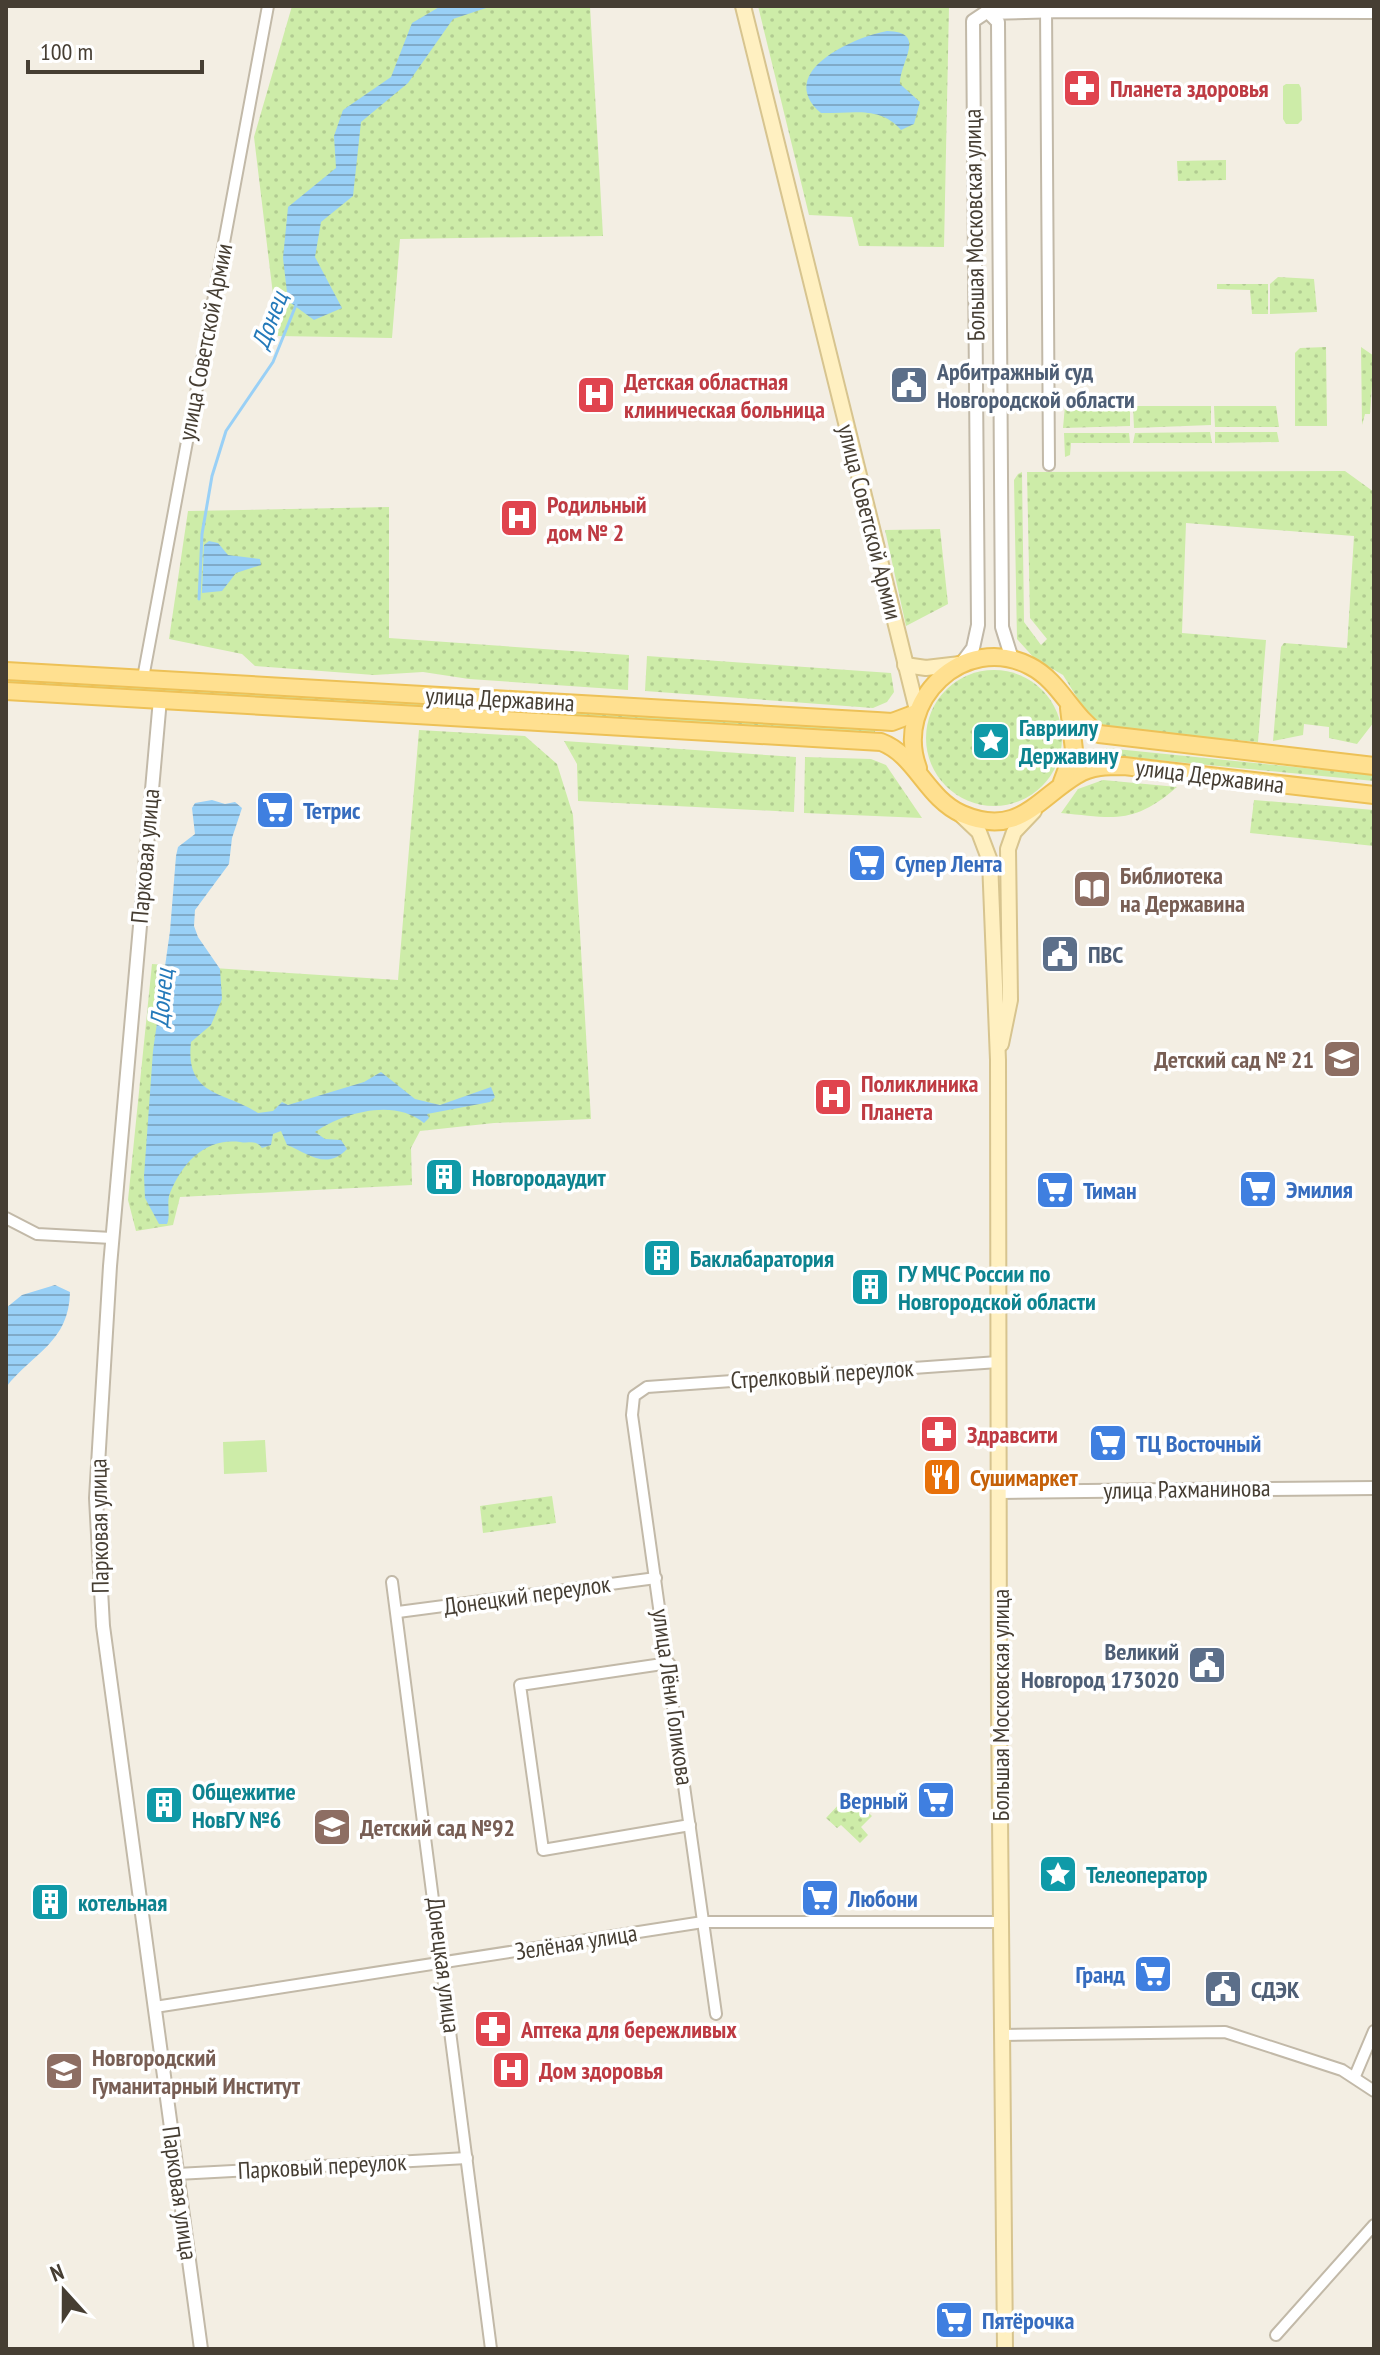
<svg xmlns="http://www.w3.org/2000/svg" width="1380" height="2355" font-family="'PT Sans Narrow',sans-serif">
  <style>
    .green { fill: url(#green-dots) }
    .pitch { fill: #cdeca8 }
    .water { fill: url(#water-rules) }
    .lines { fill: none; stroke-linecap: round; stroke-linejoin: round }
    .stream { stroke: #99d0f6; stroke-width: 3 }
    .minor-casing { stroke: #c2b9a8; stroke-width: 14 }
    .tertiary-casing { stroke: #c2b9a8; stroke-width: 16 }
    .secondary-casing { stroke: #d7c48f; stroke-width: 18 }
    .primary-casing { stroke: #edc157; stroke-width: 20 }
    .minor { stroke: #fff; stroke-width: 10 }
    .tertiary { stroke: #fff; stroke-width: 12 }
    .secondary { stroke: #fff0c1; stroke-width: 14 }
    .primary { stroke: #ffe090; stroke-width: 16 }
    .labels { text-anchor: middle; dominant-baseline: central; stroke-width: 7; stroke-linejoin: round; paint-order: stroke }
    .health-label { font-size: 24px; font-weight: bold; fill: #be3a42; stroke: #fff; text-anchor: start }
    .street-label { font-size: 24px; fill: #463e33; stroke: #fff }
    .service-label { font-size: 24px; font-weight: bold; fill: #4e5e75; stroke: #fff; text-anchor: start }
    .culture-label { font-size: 24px; font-weight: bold; fill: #0d838f; stroke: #fff; text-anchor: start }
    .shop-label { font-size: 24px; font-weight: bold; fill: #366cbe; stroke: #fff; text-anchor: start }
    .education-label { font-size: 24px; font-weight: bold; fill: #785e54; stroke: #fff; text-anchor: start }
    .food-label { font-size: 24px; font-weight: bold; fill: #c56008; stroke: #fff; text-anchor: start }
    .water-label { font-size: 26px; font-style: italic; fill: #247aba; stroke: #fff }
  </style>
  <defs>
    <pattern id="green-dots" width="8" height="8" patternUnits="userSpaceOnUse" patternTransform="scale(2)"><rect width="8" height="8" fill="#cdeca8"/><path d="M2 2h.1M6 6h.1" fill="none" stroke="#b1cb91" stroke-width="1.8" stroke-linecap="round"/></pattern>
    <pattern id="water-rules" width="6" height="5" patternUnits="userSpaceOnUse" patternTransform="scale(2)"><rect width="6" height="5" fill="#99d0f6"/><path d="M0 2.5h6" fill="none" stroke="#7faac8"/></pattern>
  </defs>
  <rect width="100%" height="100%" fill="#f3eee3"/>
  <g class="green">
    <path d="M292,6H590L603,236L400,239L392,338L278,336L254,137Z"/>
    <path d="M758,6H949L944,247L859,246L852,217L809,215Z"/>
    <path d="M1226,160V180L1178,181L1177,161Z"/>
    <path d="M1278,277L1314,279L1317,312L1270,314V284Z"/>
    <path d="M1217,284H1268V314H1252L1250,290L1217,289Z"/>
    <path d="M1326,347L1327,426H1295V353L1300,348Z"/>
    <path d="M1361,347L1374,356L1370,414H1365L1362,425Z"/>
    <path d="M1065,406H1130V426L1063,428Z"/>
    <path d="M1133,406H1211V425L1134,428Z"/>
    <path d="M1214,406H1276L1279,427H1215Z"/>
    <path d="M1210,432L1212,443H1133L1135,433Z"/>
    <path d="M1277,432L1279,442L1215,443V432Z"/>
    <path d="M1064,433H1129L1130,443H1071L1070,455L1065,457Z"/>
    <path d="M1345,471L1374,492V722L1357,744L1329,738V727L1304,724L1303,735L1273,741L1281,647L1284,643L1347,648L1354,536L1186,523L1182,633L1266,640L1258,742L1106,729L1083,707L1063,675L1035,659L1017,639L1014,480L1018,474L1022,472L1024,622L1041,645L1047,639L1030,618L1027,472Z"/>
    <path d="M389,507V638L629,655L628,690L469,679L423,672L374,675L255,666L242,654L169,639L188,511Z"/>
    <path d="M940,529L948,604L906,626L885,530Z"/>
    <path d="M647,656L891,673L894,692L887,702L873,708L645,691Z"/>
    <circle cx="994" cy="738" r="68"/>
    <path d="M10,676L875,727V735L10,684Z"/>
    <path d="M419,730L525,736L557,764L573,815L591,1119L494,1123L420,1131L411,1148L412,1185L180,1197L173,1225L136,1231L128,1200L152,964L398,980Z"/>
    <path d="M564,741L796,757L794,812L578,801L577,764Z"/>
    <path d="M1106,748L1374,775V781L1105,755Z"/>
    <path d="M805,757L871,759L886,765L922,818L804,813Z"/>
    <path d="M1103,780L1177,787C1133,825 1115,818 1061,813L1078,789Z"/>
    <path d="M1254,800L1374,810V846L1250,833Z"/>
    <path d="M552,1496L556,1523L483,1533L480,1506Z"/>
    <path d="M843,1800L852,1809L858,1803L872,1816L861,1827L868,1835L860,1843L841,1825L837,1828L826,1818Z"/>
  </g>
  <g class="pitch">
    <path d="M1286,84H1299L1301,88L1302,120L1298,124H1286L1283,119V86Z"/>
    <path d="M265,1440L267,1472L224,1474L223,1442Z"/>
  </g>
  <g class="water">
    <path d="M441,6H492L453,19L408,83L361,122L353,196L321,222L315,257L342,308L314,320L288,301L283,258L288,207L336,168L334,136L343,110L391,77L412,23Z"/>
    <path d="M887,31C928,32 900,61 900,84L920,102L914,124L901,130C880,105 850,114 821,113C774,72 854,37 887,31Z"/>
    <path d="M209,541L218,543L228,555L260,559L261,565L236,573L222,591L202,593L204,545Z"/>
    <path d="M212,800L225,804L235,802L242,808L232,838L229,864L195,910L194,926L198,937L220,969L222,999L211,1025L191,1042C185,1097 224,1091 258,1113L273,1111L282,1102L288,1105L364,1082L381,1072L415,1099L440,1105L491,1087L495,1097L490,1102L427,1114L429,1118L424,1123C393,1097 341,1114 315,1132L325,1139L341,1140L347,1149C326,1171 308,1153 287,1145L281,1131L273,1134L271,1145L262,1148C255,1139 250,1144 240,1142C205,1138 183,1162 170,1193C166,1203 171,1215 167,1224H159L145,1198L144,1176L153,1051L170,931L176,856L178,847L195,834L192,808L195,803Z"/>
    <path d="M55,1285L70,1292C69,1342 34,1352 6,1387V1308L22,1295Z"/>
  </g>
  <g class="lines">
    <path class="stream" d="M199,599L202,534L212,476L226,431L273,362L296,305"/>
    <defs>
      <g id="minor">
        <path d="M1046,7L1049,465"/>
        <path d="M143,678L268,6"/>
        <path d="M6,1218L37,1234L112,1238"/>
        <path d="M392,1582L491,2349"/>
        <path d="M398,1612L656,1578"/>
        <path d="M669,1663L520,1685L543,1850L690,1825"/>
        <path d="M155,2007L703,1922H1001"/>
        <path d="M716,2014L632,1415L634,1396L647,1387L998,1362"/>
        <path d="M1002,2035L1225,2032L1342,2070L1374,2091"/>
        <path d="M1355,2076L1374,2031"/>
        <path d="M177,2174L467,2158"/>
        <path d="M1276,2335L1374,2225"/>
      </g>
      <g id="tertiary">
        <path d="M990,14L998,22L1002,627L1012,659"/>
        <path d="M961,664L973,648L978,625L973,21L985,13L1063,11L1374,12"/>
        <path d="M160,699L110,1266L96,1498L103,1626L201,2349"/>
        <path d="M999,1492L1374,1488"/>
      </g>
      <g id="secondary">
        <path d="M743,6L917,710"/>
        <path d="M905,665L926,668L960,664"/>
        <path d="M960,814L979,832L990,861L998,1060L999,1711L1005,2349"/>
        <path d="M1001,1044L1010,1000L1008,849L1014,832L1034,811"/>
      </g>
      <g id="primary">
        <path d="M6,671L877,721L892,722L916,713"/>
        <path d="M6,691L881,742C916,755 926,798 962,814C1018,838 1037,799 1077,775C1091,766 1108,766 1124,766L1374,795"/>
        <path d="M918,768C893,701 964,632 1030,666C1060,681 1071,715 1099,734L1374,766"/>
        <path d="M1062,782L1074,750L1069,708"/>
      </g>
    </defs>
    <use href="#minor" class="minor-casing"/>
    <use href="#tertiary" class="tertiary-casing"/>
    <use href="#secondary" class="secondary-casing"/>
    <use href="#primary" class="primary-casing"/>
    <use href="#minor" class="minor"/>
    <use href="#tertiary" class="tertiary"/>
    <use href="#secondary" class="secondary"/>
    <use href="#primary" class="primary"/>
  </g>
  <defs>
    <symbol id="pharmacy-square" viewBox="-11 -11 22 22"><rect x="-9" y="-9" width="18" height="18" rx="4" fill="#e0444e" stroke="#fff"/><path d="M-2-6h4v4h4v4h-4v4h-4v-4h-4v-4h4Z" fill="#fff"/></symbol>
    <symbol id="civic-square" viewBox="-11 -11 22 22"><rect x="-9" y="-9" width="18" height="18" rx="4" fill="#5c6f8a" stroke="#fff"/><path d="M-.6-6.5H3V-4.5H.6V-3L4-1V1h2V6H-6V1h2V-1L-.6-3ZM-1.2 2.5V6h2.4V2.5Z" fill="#fff"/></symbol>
    <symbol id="hospital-square" viewBox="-11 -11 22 22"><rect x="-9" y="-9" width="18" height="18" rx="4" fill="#e0444e" stroke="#fff"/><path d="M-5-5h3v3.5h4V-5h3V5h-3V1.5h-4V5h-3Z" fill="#fff"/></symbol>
    <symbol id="sight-square" viewBox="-11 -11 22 22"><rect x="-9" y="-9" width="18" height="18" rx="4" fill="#0f9aa8" stroke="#fff"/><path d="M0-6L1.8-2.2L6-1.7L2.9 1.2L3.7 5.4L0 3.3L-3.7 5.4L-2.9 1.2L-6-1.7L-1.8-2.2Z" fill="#fff"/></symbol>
    <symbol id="supermarket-square" viewBox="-11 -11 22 22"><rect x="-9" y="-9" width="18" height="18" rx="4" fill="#3f7fe0" stroke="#fff"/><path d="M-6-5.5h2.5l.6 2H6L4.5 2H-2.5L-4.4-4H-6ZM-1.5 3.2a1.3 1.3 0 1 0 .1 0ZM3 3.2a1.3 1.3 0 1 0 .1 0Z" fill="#fff"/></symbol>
    <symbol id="library-square" viewBox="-11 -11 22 22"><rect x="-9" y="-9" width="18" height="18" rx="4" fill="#8d6e63" stroke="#fff"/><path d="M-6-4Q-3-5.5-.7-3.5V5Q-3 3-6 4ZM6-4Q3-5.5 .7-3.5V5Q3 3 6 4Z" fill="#fff"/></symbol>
    <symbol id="school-square" viewBox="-11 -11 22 22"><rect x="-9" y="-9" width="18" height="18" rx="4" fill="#8d6e63" stroke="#fff"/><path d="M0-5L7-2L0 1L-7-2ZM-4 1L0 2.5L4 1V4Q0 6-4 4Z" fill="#fff"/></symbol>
    <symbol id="building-square" viewBox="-11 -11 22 22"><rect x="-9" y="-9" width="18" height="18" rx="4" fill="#0f9aa8" stroke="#fff"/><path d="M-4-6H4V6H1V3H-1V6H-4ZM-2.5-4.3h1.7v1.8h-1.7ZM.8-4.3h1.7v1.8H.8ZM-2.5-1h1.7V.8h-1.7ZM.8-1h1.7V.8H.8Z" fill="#fff"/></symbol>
    <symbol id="restaurant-square" viewBox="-11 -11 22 22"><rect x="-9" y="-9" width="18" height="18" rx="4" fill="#e8710a" stroke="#fff"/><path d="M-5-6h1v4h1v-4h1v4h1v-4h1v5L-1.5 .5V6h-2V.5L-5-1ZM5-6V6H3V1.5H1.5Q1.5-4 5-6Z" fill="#fff"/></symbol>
    <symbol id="university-square" viewBox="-11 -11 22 22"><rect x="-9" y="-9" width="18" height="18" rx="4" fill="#8d6e63" stroke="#fff"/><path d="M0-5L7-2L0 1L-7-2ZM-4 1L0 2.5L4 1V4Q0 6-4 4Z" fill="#fff"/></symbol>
  </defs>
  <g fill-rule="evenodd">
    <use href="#pharmacy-square" x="1060" y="66" width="44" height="44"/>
    <use href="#civic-square" x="887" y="363" width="44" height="44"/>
    <use href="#hospital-square" x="574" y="373" width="44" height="44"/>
    <use href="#hospital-square" x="497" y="496" width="44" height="44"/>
    <use href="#sight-square" x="969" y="719" width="44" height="44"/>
    <use href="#supermarket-square" x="253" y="788" width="44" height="44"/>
    <use href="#supermarket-square" x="845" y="841" width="44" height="44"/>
    <use href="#library-square" x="1070" y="867" width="44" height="44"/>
    <use href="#civic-square" x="1038" y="932" width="44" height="44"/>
    <use href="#school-square" x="1320" y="1037" width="44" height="44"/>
    <use href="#hospital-square" x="811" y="1075" width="44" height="44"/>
    <use href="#building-square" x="422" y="1155" width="44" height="44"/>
    <use href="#supermarket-square" x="1236" y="1167" width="44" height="44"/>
    <use href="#supermarket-square" x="1033" y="1168" width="44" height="44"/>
    <use href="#building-square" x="640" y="1236" width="44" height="44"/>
    <use href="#building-square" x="848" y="1265" width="44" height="44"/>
    <use href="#pharmacy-square" x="917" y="1412" width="44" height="44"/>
    <use href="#supermarket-square" x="1086" y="1421" width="44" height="44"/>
    <use href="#restaurant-square" x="920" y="1455" width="44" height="44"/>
    <use href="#civic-square" x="1185" y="1643" width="44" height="44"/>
    <use href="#supermarket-square" x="914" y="1778" width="44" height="44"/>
    <use href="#building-square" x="142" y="1783" width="44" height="44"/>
    <use href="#school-square" x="310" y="1805" width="44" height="44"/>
    <use href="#sight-square" x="1036" y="1852" width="44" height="44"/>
    <use href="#supermarket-square" x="798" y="1876" width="44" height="44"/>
    <use href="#building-square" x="28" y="1880" width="44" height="44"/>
    <use href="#supermarket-square" x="1131" y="1952" width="44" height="44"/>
    <use href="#civic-square" x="1201" y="1967" width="44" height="44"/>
    <use href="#pharmacy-square" x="471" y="2007" width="44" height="44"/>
    <use href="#hospital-square" x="489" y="2048" width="44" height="44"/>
    <use href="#university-square" x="42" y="2049" width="44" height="44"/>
    <use href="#supermarket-square" x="932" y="2298" width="44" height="44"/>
  </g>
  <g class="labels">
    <g class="health-label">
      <text x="1110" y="88">Планета здоровья</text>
      <text x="624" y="381">Детская областная<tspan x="624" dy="28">клиническая больница</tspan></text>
      <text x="547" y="504">Родильный<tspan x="547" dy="28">дом № 2</tspan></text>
      <text x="861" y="1083">Поликлиника<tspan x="861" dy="28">Планета</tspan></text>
      <text x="967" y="1434">Здравсити</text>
      <text x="521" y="2029">Аптека для бережливых</text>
      <text x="539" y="2070">Дом здоровья</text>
    </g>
    <g class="street-label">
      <text transform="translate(974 225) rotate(-91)">Большая Московская улица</text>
      <text transform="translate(205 342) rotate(-79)">улица Советской Армии</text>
      <text transform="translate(870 522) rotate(76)">улица Советской Армии</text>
      <text transform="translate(500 699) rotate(3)">улица Державина</text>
      <text transform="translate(1210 776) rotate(7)">улица Державина</text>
      <text transform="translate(145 856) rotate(-85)">Парковая улица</text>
      <text transform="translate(822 1374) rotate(-4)">Стрелковый переулок</text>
      <text transform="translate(1187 1489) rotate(-1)">улица Рахманинова</text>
      <text transform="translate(99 1526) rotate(-91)">Парковая улица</text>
      <text transform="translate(527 1595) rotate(-8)">Донецкий переулок</text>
      <text transform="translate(673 1697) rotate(82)">улица Лёни Голикова</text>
      <text transform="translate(1000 1705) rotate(-90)">Большая Московская улица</text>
      <text transform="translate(576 1942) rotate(-9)">Зелёная улица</text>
      <text transform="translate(444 1965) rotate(83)">Донецкая улица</text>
      <text transform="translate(322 2166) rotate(-3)">Парковый переулок</text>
      <text transform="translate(180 2193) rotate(82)">Парковая улица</text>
    </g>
    <g class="service-label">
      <text x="937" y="371">Арбитражный суд<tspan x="937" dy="28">Новгородской области</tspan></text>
      <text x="1088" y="954">ПВС</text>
      <text x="1179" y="1651" text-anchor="end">Великий<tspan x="1179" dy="28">Новгород 173020</tspan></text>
      <text x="1251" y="1989">СДЭК</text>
    </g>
    <g class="culture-label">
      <text x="1019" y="727">Гавриилу<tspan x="1019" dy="28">Державину</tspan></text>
      <text x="472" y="1177">Новгородаудит</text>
      <text x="690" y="1258">Баклабаратория</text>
      <text x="898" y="1273">ГУ МЧС России по<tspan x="898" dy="28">Новгородской области</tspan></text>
      <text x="192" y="1791">Общежитие<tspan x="192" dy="28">НовГУ №6</tspan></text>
      <text x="1086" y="1874">Телеоператор</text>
      <text x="78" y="1902">котельная</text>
    </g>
    <g class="shop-label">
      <text x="303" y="810">Тетрис</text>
      <text x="895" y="863">Супер Лента</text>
      <text x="1286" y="1189">Эмилия</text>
      <text x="1083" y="1190">Тиман</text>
      <text x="1136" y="1443">ТЦ Восточный</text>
      <text x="908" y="1800" text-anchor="end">Верный</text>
      <text x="848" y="1898">Любони</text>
      <text x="1125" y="1974" text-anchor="end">Гранд</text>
      <text x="982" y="2320">Пятёрочка</text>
    </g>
    <g class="education-label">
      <text x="1120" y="875">Библиотека<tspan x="1120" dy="28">на Державина</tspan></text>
      <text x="1314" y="1059" text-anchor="end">Детский сад № 21</text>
      <text x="360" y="1827">Детский сад №92</text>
      <text x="92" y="2057">Новгородский<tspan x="92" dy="28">Гуманитарный Институт</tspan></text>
    </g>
    <g class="food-label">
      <text x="970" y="1477">Сушимаркет</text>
    </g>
    <g class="water-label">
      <text transform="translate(269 320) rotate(-69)">Донец</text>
      <text transform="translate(161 998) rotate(-85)">Донец</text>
    </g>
  </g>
  <rect width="1380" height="2355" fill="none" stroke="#463e33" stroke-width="16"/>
  <g transform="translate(64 2291) rotate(339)" stroke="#ffffff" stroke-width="6" paint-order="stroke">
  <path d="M0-6L14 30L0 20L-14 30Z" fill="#463e33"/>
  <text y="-12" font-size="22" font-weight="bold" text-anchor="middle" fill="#463e33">N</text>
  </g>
  <path d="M28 60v12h174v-12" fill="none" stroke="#463e33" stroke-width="4"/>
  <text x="40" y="60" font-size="24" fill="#463e33" stroke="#ffffff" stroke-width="6" paint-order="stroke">100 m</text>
</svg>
